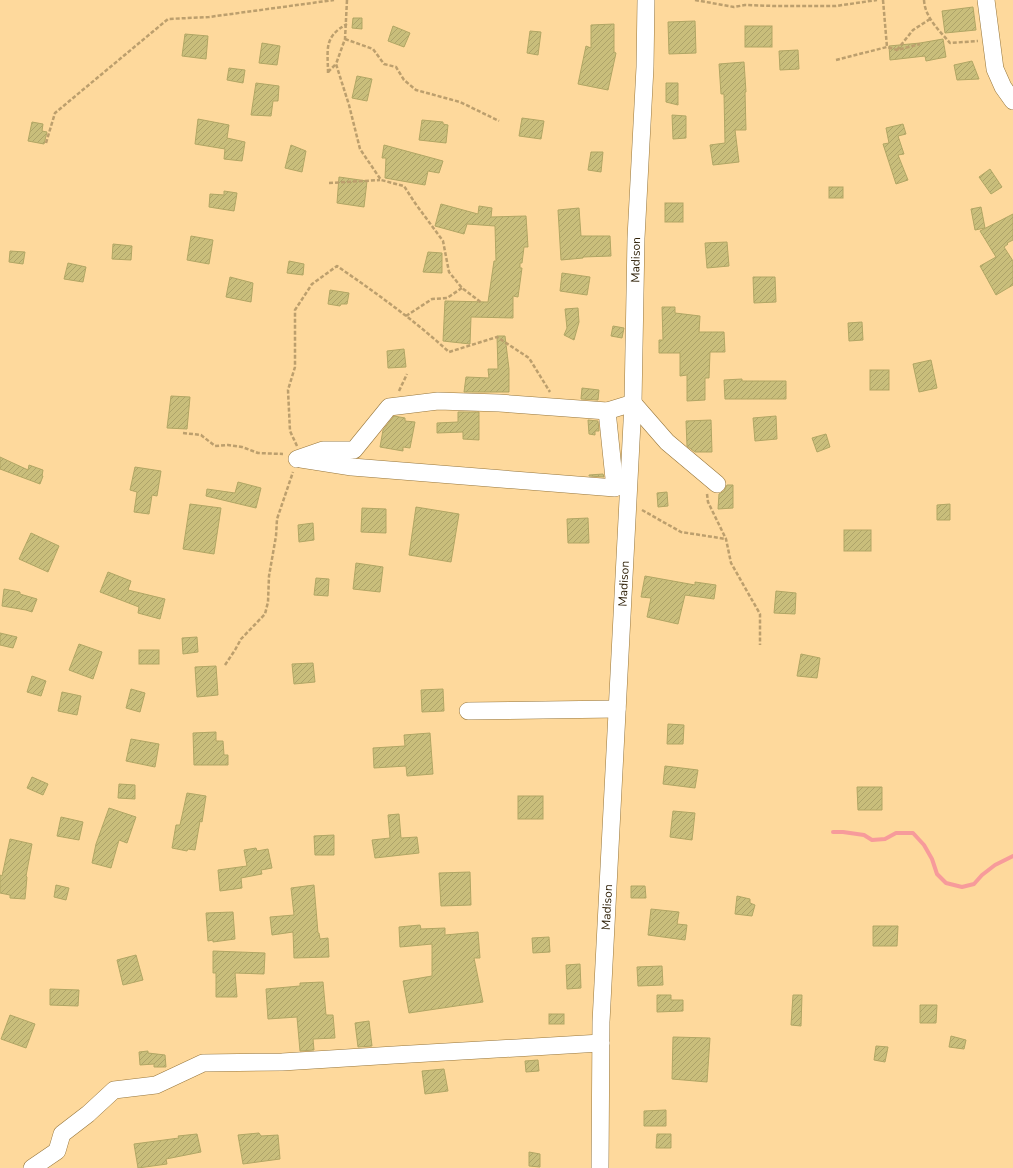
<svg xmlns="http://www.w3.org/2000/svg" width="1013" height="1168" font-family="'Nunito Sans',sans-serif">
  <style>
    .lines { fill: none; stroke-linecap: round; stroke-linejoin: round }
    .stream { stroke: #f79b9b; stroke-width: 4 }
    .building { fill: url(#building-hatch); stroke: #b1a664 }
    .minor-casing { stroke: #97763b; stroke-width: 18 }
    .path { stroke: #bc9f6d; stroke-width: 2.5; stroke-dasharray: 4 2; stroke-linecap: butt }
    .minor { stroke: #fff; stroke-width: 17 }
    .labels { text-anchor: middle; dominant-baseline: central; stroke-width: 3.5; stroke-linejoin: round; paint-order: stroke }
    .street-label { font-size: 12px; fill: #2f2108; stroke: #ffe9c5 }
  </style>
  <defs>
    <pattern id="building-hatch" width="6" height="6" patternUnits="userSpaceOnUse"><rect width="6" height="6" fill="#c9be7b"/><path d="M-1 1l2-2M0 6l6-6M5 7l2-2" fill="none" stroke="#ada369"/></pattern>
  </defs>
  <rect width="100%" height="100%" fill="#fed99c"/>
  <g class="lines">
    <path class="stream" d="M833,832H843L864,835L872,840L885,839L896,833H913L924,845L932,859L937,874L946,883L962,887L974,884L982,875L995,865L1013,856"/>
  </g>
  <g class="building">
    <path d="M973,7L976,30L945,33L942,11Z"/>
    <path d="M353,18H362V29L352,28Z"/>
    <path d="M695,21L696,53L669,54L668,22Z"/>
    <path d="M614,24V52L616,53L608,90L578,84L586,46L591,48V25Z"/>
    <path d="M393,26L410,33L404,47L388,41Z"/>
    <rect x="745" y="26" width="27" height="21"/>
    <path d="M530,31L541,32L538,55L527,53Z"/>
    <path d="M185,34L208,36L206,59L182,56Z"/>
    <path d="M943,39L946,57L926,61L925,56L890,60L889,46L920,43Z"/>
    <path d="M262,43L280,46L277,65L259,63Z"/>
    <path d="M798,50L799,69L780,70L779,51Z"/>
    <path d="M972,61L979,79L957,80L954,65Z"/>
    <path d="M744,62L746,92H745L746,130H735L739,162L713,165L710,145L725,143L724,94H721L719,64Z"/>
    <path d="M229,68L245,70L243,83L227,80Z"/>
    <path d="M357,76L372,79L367,101L352,98Z"/>
    <path d="M256,83L279,86L278,101H273L271,116L251,115Z"/>
    <path d="M666,83H678V105L666,102Z"/>
    <path d="M672,115L686,116V138L673,139Z"/>
    <path d="M522,118L544,121L541,139L519,136Z"/>
    <path d="M198,119L229,125L227,138L245,142L242,161L224,159L225,149L195,144Z"/>
    <path d="M422,120L443,122V124L448,125L446,143L419,140Z"/>
    <path d="M32,122L43,124L42,131L47,132L44,144L28,141Z"/>
    <path d="M903,124L906,134L898,136L904,154L898,155L908,180L896,184L883,144L889,143L886,128Z"/>
    <path d="M291,145L306,151L302,172L285,168Z"/>
    <path d="M384,145L443,161L439,173L428,171L425,185L385,178L386,158H382Z"/>
    <path d="M591,152H603L601,172L588,170Z"/>
    <path d="M990,169L1002,187L991,194L979,177Z"/>
    <path d="M339,177L367,181L364,207L337,203Z"/>
    <rect x="829" y="187" width="14" height="11"/>
    <path d="M224,191L237,193L234,211L209,207L210,194L224,195Z"/>
    <rect x="665" y="203" width="18" height="19"/>
    <path d="M441,204L478,214L479,206L492,208L491,217L526,216L528,247H524L522,263H520V268H522L518,297L513,296V318L471,317L470,344L443,341L445,301L488,302L494,261H496L495,226L467,224L464,234L435,226Z"/>
    <path d="M981,207L985,228L975,230L971,209Z"/>
    <path d="M579,208L581,236H610L611,256L583,257V258L561,260L558,210Z"/>
    <path d="M1013,214V240L1007,243L1008,244L1004,247L1013,261V285L996,295L980,266L996,257L980,231Z"/>
    <path d="M191,236L213,240L209,264L187,260Z"/>
    <path d="M727,242L729,266L707,268L705,243Z"/>
    <path d="M113,244L132,246L131,260L112,259Z"/>
    <path d="M10,251L25,252L23,264L9,262Z"/>
    <path d="M428,252L442,253V273L423,272Z"/>
    <path d="M289,261L304,264L303,275L287,273Z"/>
    <path d="M68,263L86,267L83,282L64,279Z"/>
    <path d="M562,273L590,277L587,295L560,291Z"/>
    <path d="M230,277L253,283L251,302L226,297Z"/>
    <path d="M753,277H775L776,302L754,303Z"/>
    <path d="M330,290L349,293L347,304H341L340,306L328,304Z"/>
    <path d="M662,307H675V313L700,316L699,332H724L725,352H710L709,378H705V400L687,401V375L680,376V353H659V340H663Z"/>
    <path d="M578,308L579,322L574,340L564,335L567,328L565,309Z"/>
    <path d="M862,322L863,340L849,341L848,323Z"/>
    <path d="M613,326L624,328L622,338L611,336Z"/>
    <path d="M497,336H505L509,369V392H464L466,377L489,378L488,369H498Z"/>
    <path d="M404,349L406,367L388,368L387,351Z"/>
    <path d="M931,360L937,388L919,392L913,364Z"/>
    <rect x="870" y="370" width="19" height="20"/>
    <path d="M742,379V381H786V399H725L724,380Z"/>
    <path d="M582,388L599,390L598,400L581,399Z"/>
    <path d="M171,396L190,397L187,429L167,428Z"/>
    <path d="M458,412H479V440L463,439V432L437,433V423L458,422Z"/>
    <path d="M394,416L405,418V421L415,422L410,448L403,447V451L380,447L383,430Z"/>
    <path d="M776,416L777,439L755,441L753,418Z"/>
    <path d="M588,420L598,421L599,431H595V435L589,434Z"/>
    <path d="M711,420L712,452H695L687,446L686,421Z"/>
    <path d="M826,434L830,447L817,452L812,438Z"/>
    <path d="M0,457L28,470L29,465L43,470L42,476H43L40,484L0,469Z"/>
    <path d="M135,467L161,471L157,496L152,495L149,514L134,512L137,492L130,490Z"/>
    <path d="M603,474L604,477L589,476V475Z"/>
    <path d="M238,482L261,488L256,508L206,496L207,489L235,493Z"/>
    <path d="M727,485H733V508L718,509L719,494L724,491Z"/>
    <path d="M667,492L668,506L658,507L657,493Z"/>
    <path d="M190,504L221,508L214,554L183,549Z"/>
    <path d="M950,504V520H937V505Z"/>
    <path d="M416,507L459,514L451,562L409,555Z"/>
    <path d="M362,508L386,509V533L361,532Z"/>
    <path d="M588,518L589,543H568L567,519Z"/>
    <path d="M313,523L314,540L299,542L298,525Z"/>
    <rect x="844" y="530" width="27" height="21"/>
    <path d="M31,533L59,546L48,572L19,559Z"/>
    <path d="M356,563L383,567L380,592L353,589Z"/>
    <path d="M108,572L131,581L128,590L165,599L160,619L138,613L139,607L100,592Z"/>
    <path d="M645,576L695,585V582L716,585L714,599L685,595L678,624L647,617L651,598L641,597Z"/>
    <path d="M316,578L329,579L328,596L314,595Z"/>
    <path d="M4,589L20,592V594L37,599L32,612L26,610L2,606Z"/>
    <path d="M776,591L796,593L795,614L774,613Z"/>
    <path d="M0,633L17,637L13,648L0,645Z"/>
    <path d="M197,637L198,652L183,654L182,638Z"/>
    <path d="M79,644L102,652L93,679L69,670Z"/>
    <rect x="139" y="650" width="20" height="14"/>
    <path d="M801,654L820,658L817,678L797,676Z"/>
    <path d="M313,663L315,682L294,684L292,664Z"/>
    <path d="M216,666L218,695L197,697L195,667Z"/>
    <path d="M32,676L46,681L41,696L27,692Z"/>
    <path d="M131,689L145,693L140,712L126,708Z"/>
    <path d="M443,689L444,711L422,712L421,690Z"/>
    <path d="M62,692L81,696L77,715L58,711Z"/>
    <path d="M668,724L684,725L683,744H667Z"/>
    <path d="M216,732V741H223L224,755H228V765H194L193,733Z"/>
    <path d="M430,733L433,774L407,776L406,766L374,768L373,748L405,746L404,735Z"/>
    <path d="M131,739L159,744L155,767L126,761Z"/>
    <path d="M665,766L698,770L695,788L663,784Z"/>
    <path d="M32,777L48,784L43,795L27,788Z"/>
    <path d="M119,784L135,785V799L118,798Z"/>
    <path d="M857,787H882V810H858Z"/>
    <path d="M187,793L206,796L202,822L200,821L195,850L188,849L187,851L172,848L176,825H180Z"/>
    <rect x="518" y="796" width="25" height="23"/>
    <path d="M109,808L136,817L127,843L119,840L111,868L92,863L96,844Z"/>
    <path d="M673,811L695,813L692,840L670,837Z"/>
    <path d="M399,814L401,838L417,837L419,853L375,858L372,840L390,838L388,815Z"/>
    <path d="M61,817L83,822L79,840L57,836Z"/>
    <path d="M334,835V855H315L314,836Z"/>
    <path d="M10,839L32,844L26,876L27,877L25,899L10,898V895L0,893V875L2,876Z"/>
    <path d="M256,848L257,851L268,849L272,868L261,870L262,874L241,878L242,888L220,891L218,870L247,866L244,850Z"/>
    <path d="M470,872L471,905L441,906L439,873Z"/>
    <path d="M56,885L69,888L66,900L54,897Z"/>
    <path d="M314,885L318,933H319L320,939L328,938L329,957L294,958L293,932L272,935L270,917L294,915L291,888Z"/>
    <path d="M631,886H645L646,898H631Z"/>
    <path d="M737,896L750,899V903L755,905L752,916L735,914Z"/>
    <path d="M651,909L679,912L677,924L687,925L685,940L648,935Z"/>
    <path d="M233,912L235,939L213,942V940L208,941L206,913Z"/>
    <path d="M420,925L421,929L445,928V935L478,932L480,958H474L483,1002L409,1013L403,981L432,976V944L400,947L399,927Z"/>
    <path d="M873,926H898L897,946H873Z"/>
    <path d="M549,937L550,952L533,953L532,938Z"/>
    <path d="M213,951L265,953L264,974L235,973L237,997H216V973H213Z"/>
    <path d="M136,955L143,980L123,985L117,960Z"/>
    <path d="M580,964L581,988L567,989L566,965Z"/>
    <path d="M662,966L663,985L638,986L637,967Z"/>
    <path d="M323,982L326,1015H333L335,1038L313,1039L314,1050L300,1051L297,1017L268,1019L266,989L300,986V983Z"/>
    <path d="M50,989L79,990L78,1006L50,1005Z"/>
    <path d="M657,995H671V1000H683V1011L657,1012Z"/>
    <path d="M793,995H802L801,1026L791,1025Z"/>
    <path d="M920,1005H937L936,1023H920Z"/>
    <rect x="549" y="1014" width="15" height="10"/>
    <path d="M10,1015L35,1024L26,1048L1,1039Z"/>
    <path d="M369,1021L372,1046L358,1047L355,1023Z"/>
    <path d="M951,1036L966,1040L964,1049L949,1047Z"/>
    <path d="M673,1037L710,1038L707,1082L672,1079Z"/>
    <path d="M876,1046L888,1047L885,1062L874,1060Z"/>
    <path d="M148,1051V1053L165,1055L166,1067H154V1064L140,1065L139,1052Z"/>
    <path d="M538,1060L539,1071L526,1072L525,1061Z"/>
    <path d="M444,1069L448,1091L425,1094L422,1071Z"/>
    <path d="M666,1110V1126H644V1111Z"/>
    <path d="M259,1133L261,1136L278,1135L280,1159L243,1164L238,1135Z"/>
    <path d="M197,1134L201,1152L166,1159L167,1164L138,1168L134,1144L179,1138L178,1136Z"/>
    <path d="M657,1134H671V1148H656Z"/>
    <path d="M529,1152L540,1154V1167L529,1166Z"/>
  </g>
  <g class="lines">
    <defs>
      <g id="minor">
        <path d="M986,0L995,69L1003,87L1013,101"/>
        <path d="M297,459L323,450H354L389,407L438,401L499,403L607,411L633,403L667,442L717,484"/>
        <path d="M301,459L352,467L615,488L607,411"/>
        <path d="M468,711L617,709"/>
        <path d="M32,1168L57,1151L62,1134L88,1114L114,1090L156,1085L203,1063L282,1062L394,1055L601,1043"/>
        <path id="s1" d="M600,1168L601,1022L633,403L636,238L645,67L646,0"/>
      </g>
    </defs>
    <use href="#minor" class="minor-casing"/>
    <g class="path">
      <path d="M347,0L345,39L336,64L349,105L360,149L381,180L404,186L415,203L443,241L449,272L462,288L482,303"/>
      <path d="M695,0L734,7L745,5L774,6H836L877,0"/>
      <path d="M883,0L887,47"/>
      <path d="M924,0C925,18 940,31 950,43L978,41"/>
      <path d="M345,39L373,49L384,64L396,67L404,80L416,90L460,102L499,121"/>
      <path d="M897,50L913,30L930,19"/>
      <path d="M836,60L887,47L897,50L920,44"/>
      <path d="M328,72L336,64"/>
      <path d="M328,73C328,50 323,37 347,24"/>
      <path d="M46,143L55,113L168,19L209,17L334,0"/>
      <path d="M329,183L380,180"/>
      <path d="M406,316L432,299L447,298L462,288"/>
      <path d="M399,391L407,374"/>
      <path d="M183,433L201,435L215,446L228,445L242,447L258,453L283,454"/>
      <path d="M297,446L290,431L288,390L295,367V310L312,284L337,266C376,293 414,320 449,352L497,337L529,358L550,392"/>
      <path d="M707,494L708,502L726,539L731,563L760,614V645"/>
      <path d="M642,510L681,532L726,539"/>
      <path d="M225,665L235,650L241,639L265,614L268,602L269,576L276,536L277,519L293,472"/>
    </g>
    <use href="#minor" class="minor"/>
  </g>
  <g class="labels">
    <g class="street-label">
      <text stroke="none"><textPath href="#s1" startOffset="909">Madison</textPath></text>
      <text stroke="none"><textPath href="#s1" startOffset="585">Madison</textPath></text>
      <text stroke="none"><textPath href="#s1" startOffset="261">Madison</textPath></text>
    </g>
  </g>
</svg>
